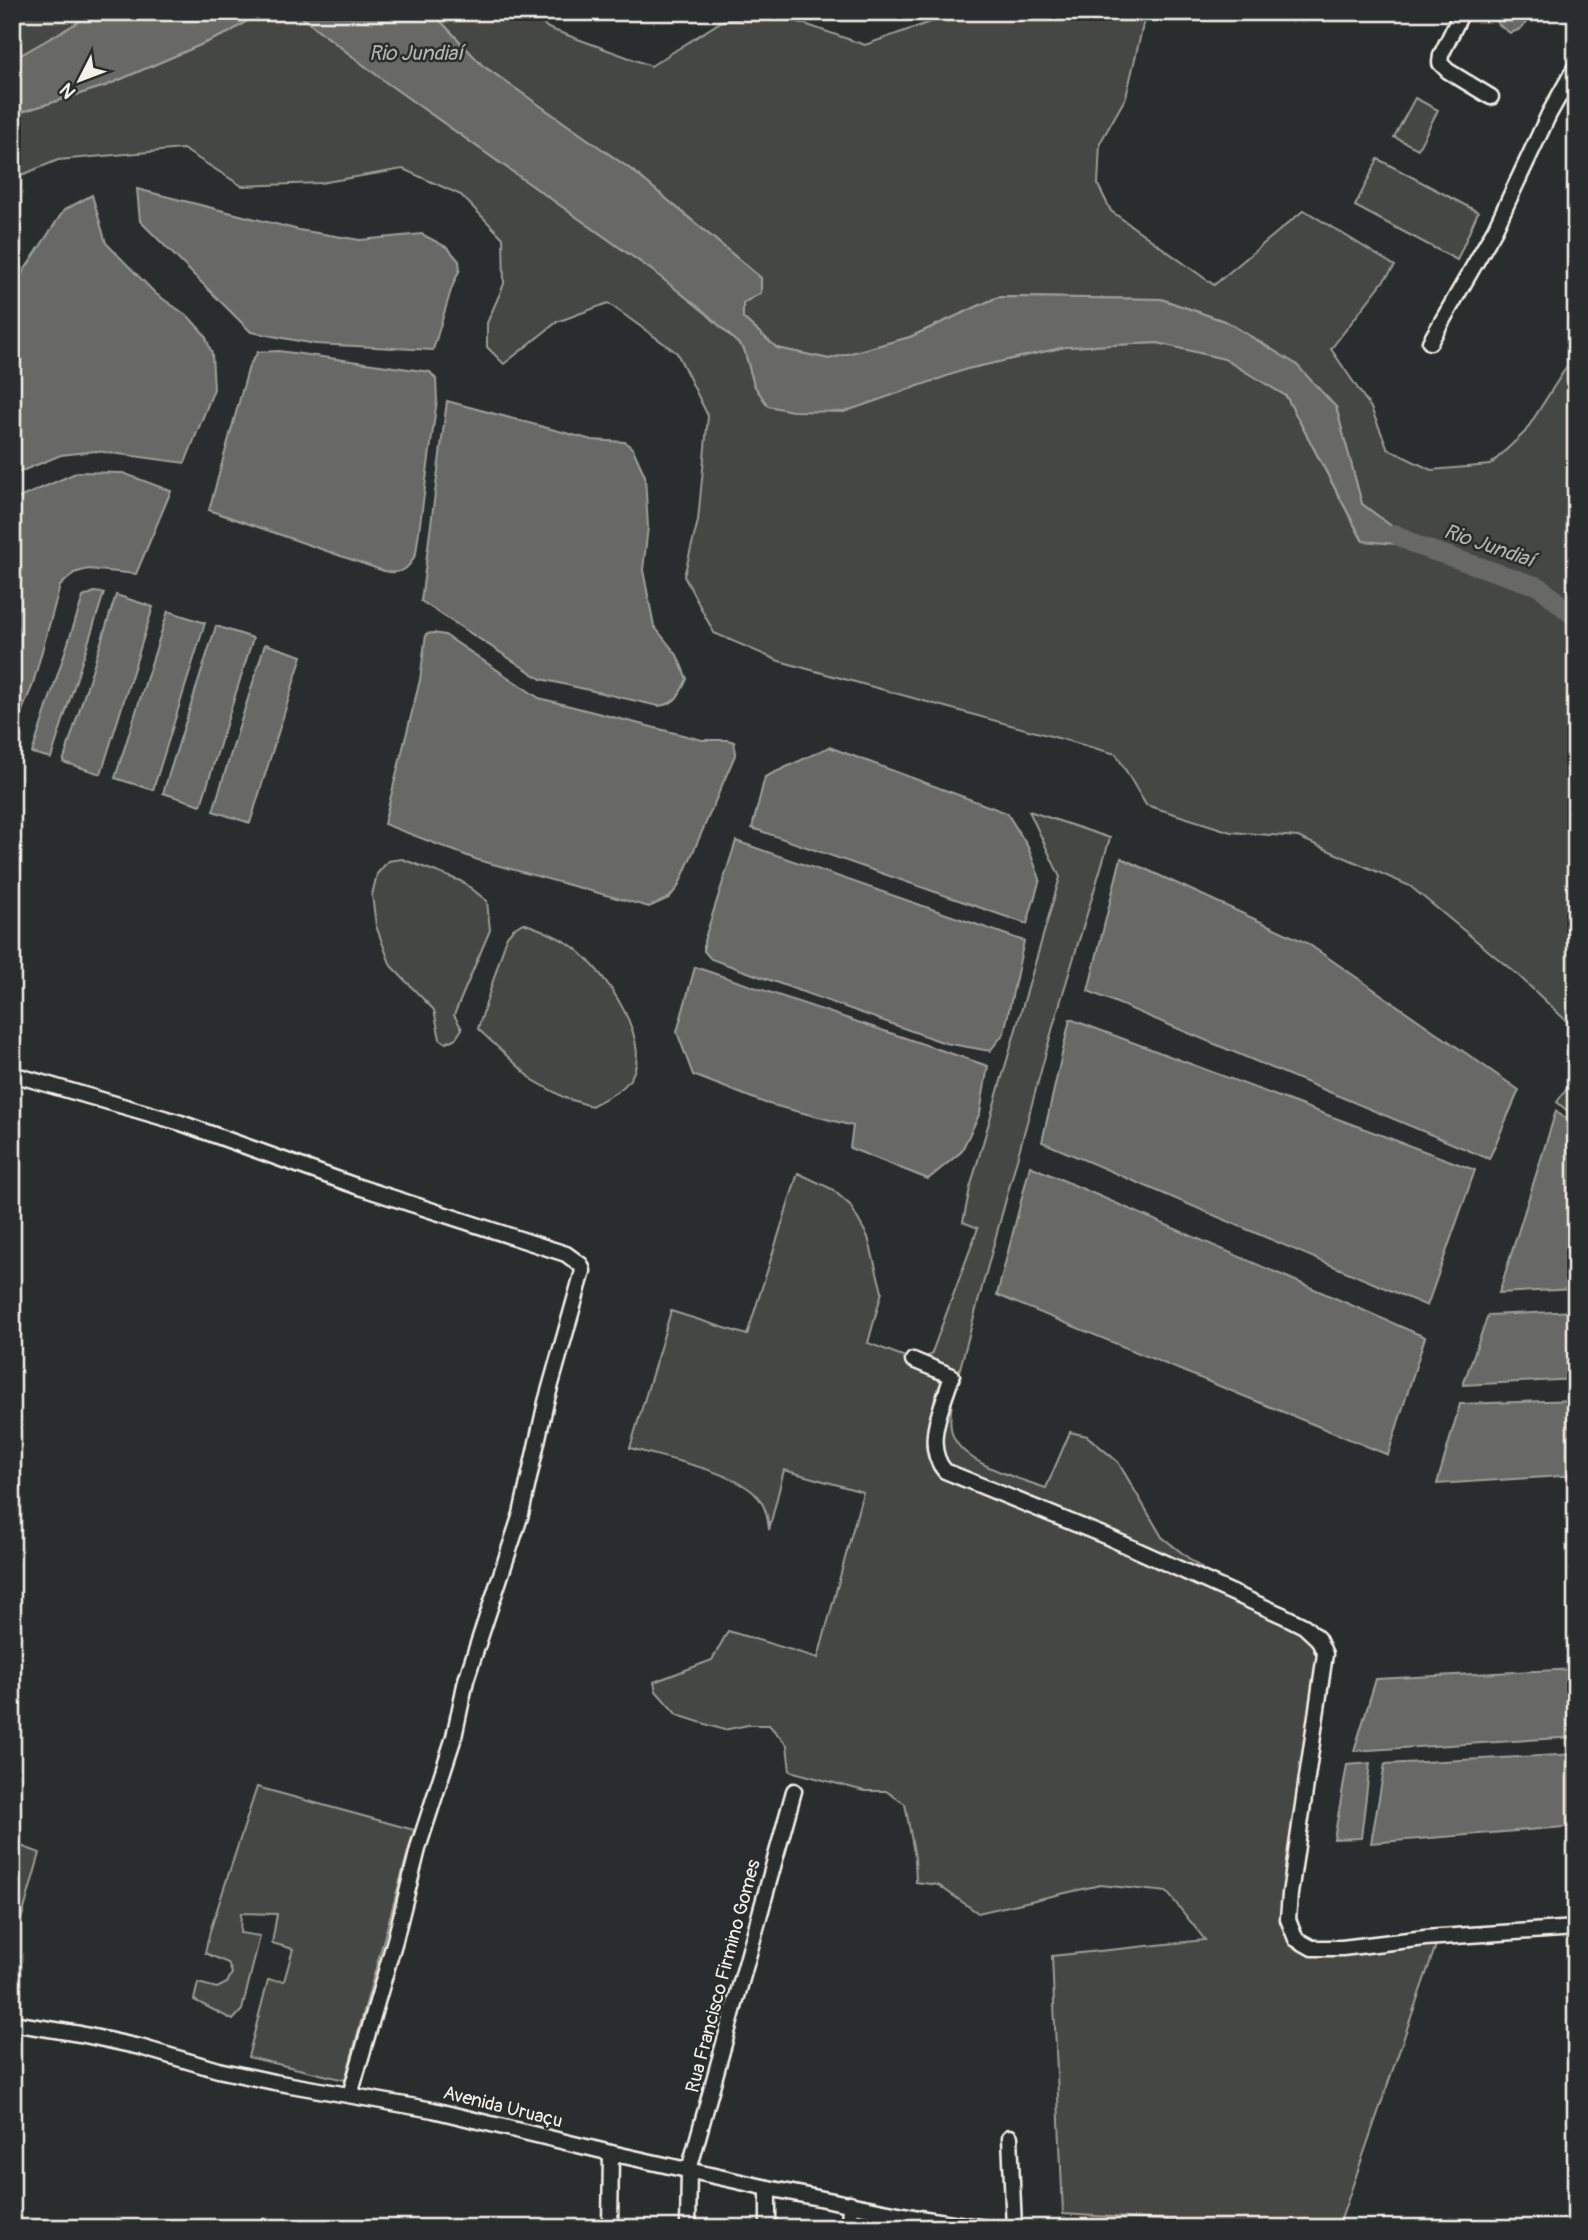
<svg xmlns="http://www.w3.org/2000/svg" width="1588" height="2240" font-family="Pangolin,sans-serif">
  <style>
    .green { fill: #444645; stroke: #9c9c96; stroke-width: 2 }
    .water { fill: #676866; stroke: #9f9f9a; stroke-width: 2 }
    .lines { fill: none; stroke-linecap: round; stroke-linejoin: round }
    .river { stroke: #676866; stroke-width: 19 }
    .minor-casing { stroke: #f4f1e8; stroke-width: 19 }
    .minor { stroke: #2a2d2e; stroke-width: 14 }
    .labels { text-anchor: middle; dominant-baseline: central; stroke-width: 5; stroke-linejoin: round; paint-order: stroke }
    .street-label { font-size: 19px; fill: #f4f1e8; stroke: #2a2d2e }
    .water-label { font-size: 21px; font-style: italic; fill: #b5b3ae; stroke: #2a2d2e }
  </style>
  <rect width="100%" height="100%" fill="#2a2d2e"/>
  <filter id="ink" filterUnits="userSpaceOnUse"><feTurbulence type="fractalNoise" baseFrequency=".0143" numOctaves="2"/><feDisplacementMap in="SourceGraphic" scale="14" xChannelSelector="R" yChannelSelector="G"/><feConvolveMatrix kernelMatrix="1 2 1 2 8 2 1 2 1" color-interpolation-filters="sRGB"/></filter>
  <g filter="url(#ink)">
    <g class="green">
      <path d="M12,12H88L77,23L12,60Z"/>
      <path d="M261,12H295L387,83L653,271L706,313L744,349L754,385L967,369L1065,347L1158,343L1224,358L1286,396L1362,540L1416,545L1362,504L1336,407L1227,322L1161,299L998,297L910,337L829,359L777,348L743,318V303L761,293V278L633,171L482,65L432,12H529L548,28L651,66L722,21L776,14L865,45L939,19L941,12H1146L1126,97L1100,143L1098,185L1111,211L1214,285L1304,210L1395,266L1331,349L1371,408L1388,449L1431,470L1490,465L1525,432L1576,352V1030L1519,976L1410,886L1298,837L1231,832L1146,805L1116,754L779,661L714,633L684,576L698,521L708,416L677,353L608,303L557,322L504,364L487,347V323L504,284L503,238L461,195L403,169L320,183L242,186L183,149L58,160L12,179V115L105,86L228,33Z"/>
      <path d="M1415,98L1438,110L1418,149L1394,137Z"/>
      <path d="M1378,159L1478,212L1457,260L1355,206Z"/>
      <path d="M1029,811L1110,838L1054,1023L953,1394C952,1405 949,1418 951,1428C955,1463 1018,1478 1046,1488L1070,1432L1087,1436L1118,1462L1162,1537L1230,1591L1282,1615L1325,1654L1290,1894L1297,1948L1310,1954L1436,1945L1338,2228H1288L1063,2214L1052,1956L1205,1940L1167,1892L1100,1885L978,1913L938,1885L916,1882L915,1858L905,1804L886,1791H864L790,1771L787,1745L769,1725H748L724,1730L677,1715L656,1691L654,1682L712,1660L728,1631L818,1658L863,1492L784,1470L769,1530C768,1517 765,1504 756,1495C734,1471 662,1458 630,1448L671,1311L747,1335L798,1173L832,1189L850,1205L868,1237L882,1292L868,1343L913,1360L931,1355L978,1228L963,1222L970,1188L1060,877Z"/>
      <path d="M402,859L463,882L487,901L490,930L454,1015L462,1029L456,1038L446,1043L440,1039L434,1010L391,966L376,926L372,895L377,874L388,861Z"/>
      <path d="M523,923C541,929 557,936 572,946C602,967 660,1047 627,1083C619,1093 602,1100 591,1106L565,1098L533,1080L478,1029L507,936L513,929Z"/>
      <path d="M1576,1076V1118L1557,1102Z"/>
      <path d="M257,1787L414,1830L345,2080L248,2057L268,1980L284,1981L293,1949L272,1943L277,1914L241,1913L240,1933L260,1936L242,2010L233,2020L194,2000L198,1983L217,1988L227,1983L232,1973L228,1963L205,1953L210,1931Z"/>
      <path d="M12,1840L21,1846L40,1853L12,1952Z"/>
    </g>
    <g class="water">
      <path d="M88,12H261L228,33L105,86L12,115V60L77,23Z"/>
      <path d="M295,12H432L482,65L633,171L761,278V293L743,303V318L777,348L829,359L910,337L998,297L1161,299L1227,322L1296,364L1336,407L1362,504L1418,546L1363,541L1286,396L1224,359L1158,343L1065,347L967,369L844,412L792,411L768,406L754,385L744,349L706,313L653,271L387,83Z"/>
      <path d="M1490,12H1527C1529,25 1521,30 1510,33C1502,28 1493,21 1490,12Z"/>
      <path d="M137,189L299,230L360,240L422,234L448,248L459,261L460,269L452,287L433,350L315,344L251,332L140,221Z"/>
      <path d="M92,195L106,243L156,294L189,317L205,335L212,354L214,389L185,463L96,451L61,455L12,475V289L64,210Z"/>
      <path d="M279,351L430,372L436,379L437,400L416,553C409,569 402,575 384,571L209,510L249,366L258,352Z"/>
      <path d="M447,401L592,440L625,442L633,449L645,476L648,527L643,570L654,626L677,655L687,679C679,695 677,704 658,706L541,679L421,601Z"/>
      <path d="M78,472L123,473L171,491L136,574L88,569L74,573L60,586L32,687L19,718L12,724V501Z"/>
      <path d="M94,592L104,593L51,758L32,753L83,597Z"/>
      <path d="M116,595L153,607L101,774L63,762Z"/>
      <path d="M168,611L205,623L153,790L115,778Z"/>
      <path d="M216,626L253,638L201,805L163,793Z"/>
      <path d="M433,633L445,635L539,698L702,740H728L734,742L736,753L678,887L669,898L649,907L478,860L384,824L420,680L426,634Z"/>
      <path d="M265,644L302,656L250,823L213,811Z"/>
      <path d="M829,747L1007,813L1028,847L1040,879L1027,924L752,828L765,777Z"/>
      <path d="M736,841L1024,941L1004,1033L990,1051L945,1043L711,959L704,951V941Z"/>
      <path d="M1121,858L1307,943L1519,1090L1489,1159L1088,991Z"/>
      <path d="M695,967L988,1066L980,1113L961,1152L928,1179L850,1148L853,1126L765,1103L693,1075L677,1032Z"/>
      <path d="M1070,1019L1475,1170L1427,1306L1042,1142Z"/>
      <path d="M1556,1111L1576,1128V1289L1499,1293Z"/>
      <path d="M1030,1166L1425,1337L1388,1455L997,1295Z"/>
      <path d="M1576,1311V1379L1463,1385L1488,1315Z"/>
      <path d="M1576,1400V1475L1437,1484L1460,1404Z"/>
      <path d="M1576,1669V1737L1354,1751L1376,1679Z"/>
      <path d="M1576,1754V1826L1371,1843L1385,1764Z"/>
      <path d="M1370,1763L1361,1838L1334,1839L1347,1765Z"/>
    </g>
    <g class="lines">
      <path class="river" d="M1395,534L1418,546L1540,587L1576,618"/>
      <defs>
        <g id="minor">
          <path d="M1462,12L1441,55L1440,63L1448,71L1491,97"/>
          <path d="M1430,342L1495,229L1549,114L1576,66"/>
          <path d="M12,1074L181,1123L356,1186L566,1254L581,1265L583,1271L546,1402L521,1514L466,1680L454,1737L419,1845L395,1940L350,2095"/>
          <path d="M913,1360L952,1376C943,1405 922,1445 945,1471L1110,1538L1282,1615L1304,1626L1318,1639L1325,1654L1290,1894L1288,1919L1296,1939L1312,1948H1342L1425,1938L1576,1928"/>
          <path d="M12,2023L80,2034L140,2047L218,2070L274,2082L433,2110L611,2153L768,2188L919,2218L985,2228"/>
          <path d="M1010,2137L1014,2228"/>
          <path d="M610,2228L611,2153"/>
          <path d="M688,2228L689,2170L794,1791"/>
          <path d="M768,2228V2188"/>
          <path d="M849,2228L850,2203"/>
        </g>
      </defs>
      <use href="#minor" class="minor-casing"/>
      <use href="#minor" class="minor"/>
    </g>
  </g>
  <g class="labels">
    <g class="street-label">
      <text transform="translate(723 1976) rotate(-75)">Rua Francisco Firmino Gomes</text>
      <text transform="translate(503 2107) rotate(14)">Avenida Uruaçu</text>
    </g>
    <g class="water-label">
      <text x="416" y="53">Rio Jundiaí</text>
      <text transform="translate(1489 546) rotate(19)">Rio Jundiaí</text>
    </g>
  </g>
  <rect width="1588" height="2240" fill="none" stroke="#2a2d2e" stroke-width="42"/>
  <rect x="21" y="21" width="1546" height="2198" fill="none" stroke="#f4f1e8" stroke-width="2.5" filter="url(#ink)"/>
  <g transform="translate(80 80) rotate(228)" stroke="#2a2d2e" stroke-width="5" paint-order="stroke">
  <path d="M0-5L12 26L0 18L-12 26Z" fill="#f4f1e8"/>
  <text y="-10" font-size="19" font-weight="bold" text-anchor="middle" fill="#f4f1e8">N</text>
  </g>
</svg>
